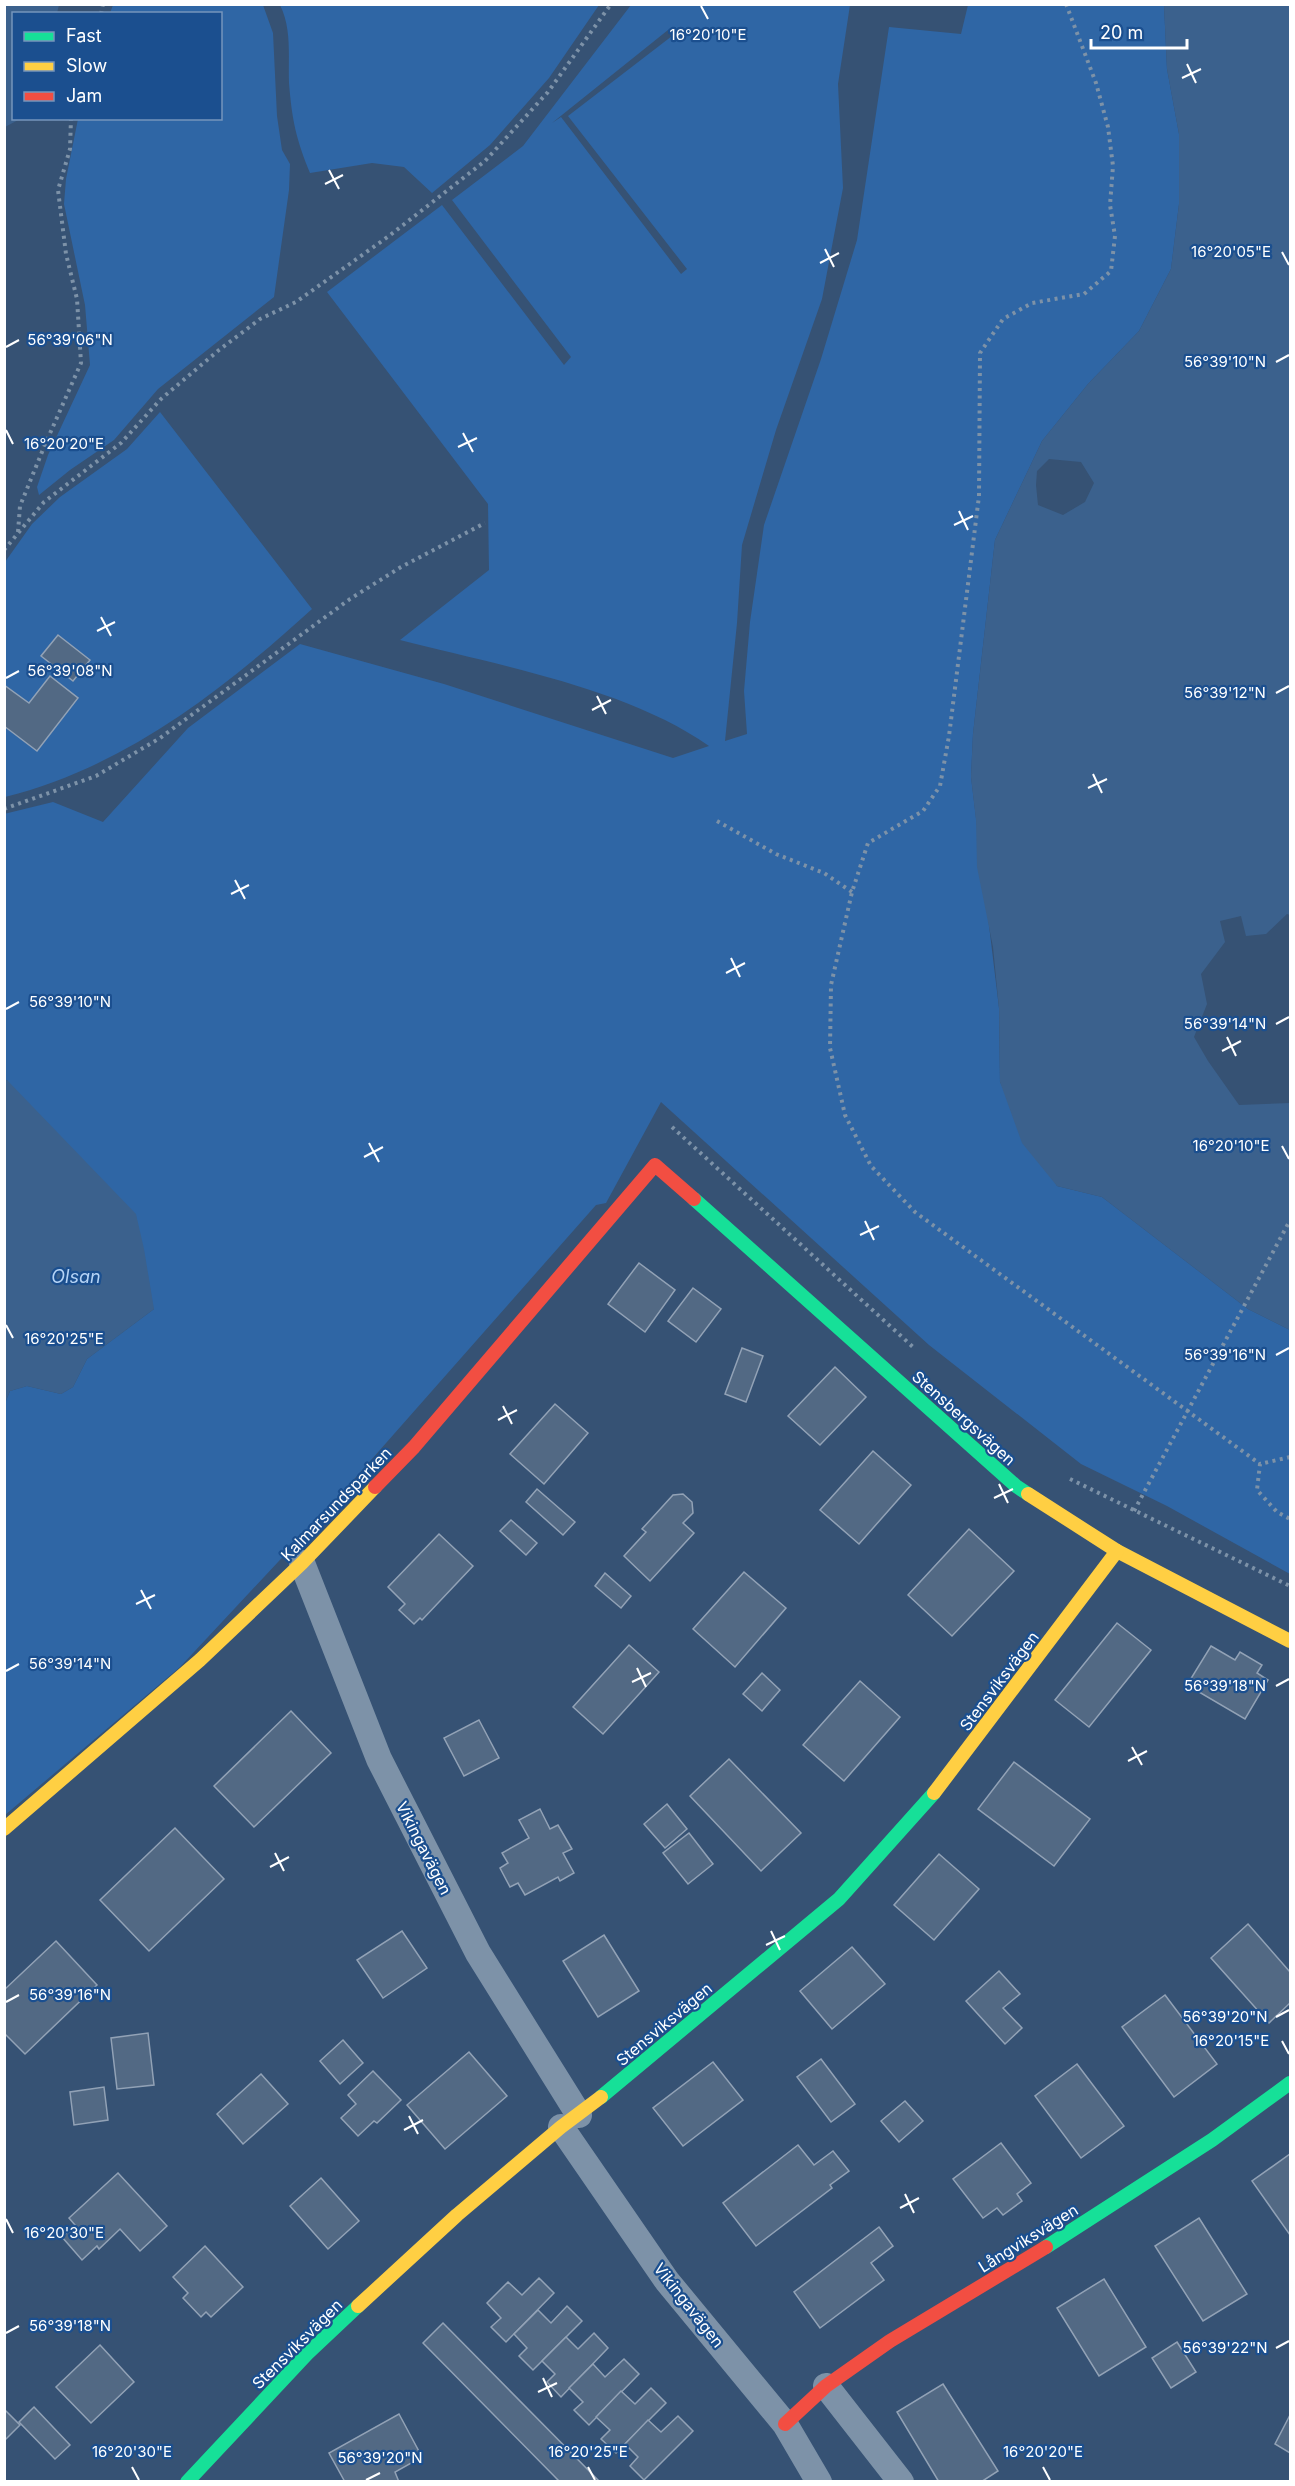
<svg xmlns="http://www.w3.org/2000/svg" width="1295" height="2486" font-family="Inter,sans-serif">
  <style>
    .green { fill: #2f66a5; fill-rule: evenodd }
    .water { fill: #3b618d; fill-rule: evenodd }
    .building { fill: #526984; stroke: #92a2b6; stroke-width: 1.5 }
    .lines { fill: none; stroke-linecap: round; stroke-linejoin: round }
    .path { stroke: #7d92a8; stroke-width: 4; stroke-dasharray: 3 4.5; stroke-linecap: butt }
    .street { stroke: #7d92a8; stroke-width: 26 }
    .fast { stroke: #16e098; stroke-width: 14 }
    .slow { stroke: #ffcf43; stroke-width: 14 }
    .jam { stroke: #f24e42; stroke-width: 14 }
    .ticks { fill: none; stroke: #fff; stroke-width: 2 }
    .labels { text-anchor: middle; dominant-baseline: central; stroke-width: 4.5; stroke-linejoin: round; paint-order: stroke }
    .street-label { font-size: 16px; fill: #fff; stroke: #1b4f8f }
    .water-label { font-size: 18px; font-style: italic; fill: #b5d3f5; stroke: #1b4f8f }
    .ticks-label { font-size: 15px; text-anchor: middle; fill: #fff; stroke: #1b4f8f; stroke-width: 4.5; stroke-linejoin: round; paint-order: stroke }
  </style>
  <rect width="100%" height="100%" fill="#365274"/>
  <g class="green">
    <path d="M113,5H263L273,33L277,116L282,150L290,164L289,190L274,297L158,389L114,440L70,470L39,495L37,487L48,455L90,365L85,305L64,204L66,179L78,119L220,118V14L110,13Z"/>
    <path d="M280,5H599L549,78L490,145L432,193L404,167L372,163L310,173C296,139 292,120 289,83C288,56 292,29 280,5Z"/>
    <path d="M631,5H850L838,84L843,188L822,299L776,430L742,545L737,623L725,741L747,734L744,691L750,622L764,525L821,359L857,240L889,27L961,34L968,5H1164L1167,69L1179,134V204L1171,269L1139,331L1088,384L1042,441L995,540L973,734L971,777L999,1008L1000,1082L1057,1186L1102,1197L1248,1309L1290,1330V1574L1167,1506L1081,1464L929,1345L661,1102L606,1203L596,1205L334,1502L180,1667L5,1815V1403L10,1391L27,1386L61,1394L73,1387L87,1359L154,1309L7,1080L5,1081L4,814L53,802L103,822L188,728L300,644L444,684L673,758L709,746C627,688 497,665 400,640L489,570L488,504L327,292L442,205L564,365L571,357L452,200L523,146ZM668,30L672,36L568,116L687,269L681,274L561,117L552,123Z"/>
    <path d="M160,412L312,609C223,690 123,768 5,797V562L32,524L60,497L127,449Z"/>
  </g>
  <g class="water">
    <path d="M5,4L59,5L57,13L14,14V118L20,119L5,127Z"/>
    <path d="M1164,5H1290V915L1287,914L1266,934L1246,936L1241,916L1220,921L1225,942L1201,974L1207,1004L1194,1037L1208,1061L1239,1105L1290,1103V1330L1248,1309L1102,1197L1057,1186L1022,1143L1000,1082L999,1008L993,947L977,867L976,820L971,777L973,734L995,540L1042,441L1088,384L1139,331L1171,269L1179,204V134L1167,69ZM1049,459L1081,462L1094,483L1085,502L1063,515L1038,505L1036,485L1037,471Z"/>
    <path d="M7,1080L136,1214L144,1249L154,1309L87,1359L73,1387L61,1394L27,1386L10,1391L5,1403L4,1081Z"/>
  </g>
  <g class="building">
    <path d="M58,635L90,660L73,681L41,656Z"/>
    <path d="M50,676L78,698L37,751L4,726V685L29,703Z"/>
    <path d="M639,1263L675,1290L645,1332L608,1304Z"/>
    <path d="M693,1288L721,1309L696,1342L668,1321Z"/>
    <path d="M742,1348L763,1356L746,1402L725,1394Z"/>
    <path d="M835,1367L866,1397L820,1445L788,1416Z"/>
    <path d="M555,1404L588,1433L544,1484L510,1454Z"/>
    <path d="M873,1451L911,1485L859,1544L820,1510Z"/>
    <path d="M537,1489L575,1522L563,1535L526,1502Z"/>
    <path d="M683,1494L692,1502L693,1513L683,1523L694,1533L650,1581L624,1556L646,1532L642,1529L673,1495Z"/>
    <path d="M511,1520L537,1543L526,1555L500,1531Z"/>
    <path d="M969,1529L1014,1571L952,1636L908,1595Z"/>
    <path d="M439,1534L473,1566L422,1620L420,1618L414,1624L399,1610L405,1604L388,1587Z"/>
    <path d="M744,1572L786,1608L735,1667L693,1629Z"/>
    <path d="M605,1573L631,1596L621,1608L595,1586Z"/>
    <path d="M1117,1623L1151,1650L1089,1727L1055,1700Z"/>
    <path d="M629,1645L659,1672L603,1734L573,1707Z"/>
    <path d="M1211,1646L1235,1660L1240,1652L1262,1665L1257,1673L1268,1680L1245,1719L1187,1685Z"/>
    <path d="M762,1673L780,1690L762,1711L743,1694Z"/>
    <path d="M860,1681L900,1717L844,1781L803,1745Z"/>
    <path d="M291,1711L331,1753L254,1827L214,1786Z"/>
    <path d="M479,1720L499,1758L464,1776L444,1738Z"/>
    <path d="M729,1759L801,1833L761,1871L690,1796Z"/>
    <path d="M1014,1762L1090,1819L1054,1866L978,1809Z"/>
    <path d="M667,1804L687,1829L665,1848L644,1824Z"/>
    <path d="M540,1809L550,1829L558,1825L572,1849L563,1853L574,1873L560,1881L558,1877L525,1895L518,1883L510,1887L500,1868L508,1863L502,1853L529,1838L519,1820Z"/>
    <path d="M175,1828L224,1879L149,1951L100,1900Z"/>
    <path d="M689,1833L713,1864L688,1884L663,1853Z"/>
    <path d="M939,1854L979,1889L934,1940L894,1905Z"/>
    <path d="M1248,1924L1290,1972V2003L1269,2023L1211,1958Z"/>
    <path d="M402,1931L427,1968L383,1998L357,1960Z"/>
    <path d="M604,1935L639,1991L598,2017L563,1961Z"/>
    <path d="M56,1941L97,1985L25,2054L4,2033V1990Z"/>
    <path d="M852,1947L885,1984L832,2029L800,1991Z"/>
    <path d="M999,1971L1020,1994L1003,2008L1022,2028L1005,2044L966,2001Z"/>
    <path d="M1165,1995L1217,2064L1174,2097L1122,2027Z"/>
    <path d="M148,2033L154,2085L117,2089L111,2038Z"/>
    <path d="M343,2040L363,2063L340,2084L320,2061Z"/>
    <path d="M469,2052L507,2096L445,2149L407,2105Z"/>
    <path d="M821,2059L855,2104L831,2122L797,2077Z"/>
    <path d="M713,2062L743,2100L683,2146L653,2108Z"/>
    <path d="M1077,2064L1124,2126L1081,2158L1035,2096Z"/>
    <path d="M373,2071L401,2100L377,2123L374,2121L358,2136L341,2118L356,2104L348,2095Z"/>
    <path d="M261,2074L288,2104L243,2144L217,2114Z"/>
    <path d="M104,2087L108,2120L74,2125L70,2092Z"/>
    <path d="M905,2101L923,2121L899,2142L881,2121Z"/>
    <path d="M1001,2143L1031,2183L1017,2194L1022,2201L1003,2215L997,2208L983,2218L953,2179Z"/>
    <path d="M798,2145L814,2165L833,2151L849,2171L830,2185L832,2188L756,2246L723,2203Z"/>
    <path d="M1290,2154V2235L1252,2181Z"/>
    <path d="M118,2173L167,2226L140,2251L120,2229L99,2249L97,2246L82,2260L62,2237L75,2225L69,2218Z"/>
    <path d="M321,2178L359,2221L328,2249L290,2206Z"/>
    <path d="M1199,2218L1247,2294L1203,2321L1155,2246Z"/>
    <path d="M879,2227L893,2246L871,2263L884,2280L820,2328L794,2292Z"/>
    <path d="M205,2246L243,2287L211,2317L206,2312L201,2317L183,2298L188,2293L173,2277Z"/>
    <path d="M539,2278L554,2293L506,2342L491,2327L501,2318L487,2303L508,2282L522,2295Z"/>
    <path d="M1104,2279L1146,2347L1099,2376L1057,2308Z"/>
    <path d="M567,2306L582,2321L533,2370L519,2356L527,2348L514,2334L538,2310L551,2323Z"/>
    <path d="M443,2323L600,2482H560L423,2343Z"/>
    <path d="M594,2333L608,2348L561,2397L547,2382L555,2374L542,2361L566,2337L578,2349Z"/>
    <path d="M1177,2342L1196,2372L1171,2388L1152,2358Z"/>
    <path d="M100,2345L134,2382L91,2423L56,2387Z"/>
    <path d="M624,2359L639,2374L589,2425L574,2410L583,2402L569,2388L593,2364L605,2377Z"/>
    <path d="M943,2384L998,2471L981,2482H939L897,2412Z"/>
    <path d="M651,2388L666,2403L616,2453L601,2439L610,2430L596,2417L621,2391L635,2404Z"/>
    <path d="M34,2407L70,2445L55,2459L19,2422Z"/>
    <path d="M6,2411L20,2425L4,2441V2413Z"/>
    <path d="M399,2414L422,2457L395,2472L399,2482H345L329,2453Z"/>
    <path d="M1290,2415V2453L1275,2444Z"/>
    <path d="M678,2416L693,2431L644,2480L630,2466L638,2457L625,2444L648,2420L661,2432Z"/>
  </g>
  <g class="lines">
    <g class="path">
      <path d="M1066,4L1096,83L1108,127L1113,166L1110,205L1115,236L1111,271L1084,294L1032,303L1003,319L980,353L979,496L949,736L940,786L923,811L868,843L852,892L831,985L830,1048L845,1115L871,1166L915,1212L1260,1464"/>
      <path d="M101,14L103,4"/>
      <path d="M18,532L20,506L44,447L81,363L77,299L66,254L58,190L70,149L71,118"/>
      <path d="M4,550L44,502L121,443L161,399L219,350L260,319L296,302L389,236L485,161L548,92L611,4"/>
      <path d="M4,809L96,776L160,738L350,599L401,567L485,523"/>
      <path d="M717,821L776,854L824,873L852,892"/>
      <path d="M672,1127L913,1347"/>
      <path d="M1290,1457L1260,1464L1257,1490L1277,1512L1290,1519"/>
      <path d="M1070,1479L1290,1586"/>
      <path d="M1134,1511L1288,1224"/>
    </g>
    <g class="street">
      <path d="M302,1563L379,1759L478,1953L579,2115"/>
      <path d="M561,2127L667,2281L785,2424L819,2482"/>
      <path d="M826,2386L901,2482"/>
    </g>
    <g class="fast">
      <path d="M694,1199L1016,1486L1028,1494"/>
      <path d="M601,2097L839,1899L934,1793"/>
      <path d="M1046,2247L1212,2140L1290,2083"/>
      <path d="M187,2482L307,2354L358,2306"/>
    </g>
    <g class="slow">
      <path d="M1028,1494L1117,1551L1290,1641"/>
      <path d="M934,1793L1117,1551"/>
      <path d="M4,1829L200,1660L302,1563L375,1487"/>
      <path d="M358,2306L457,2215L561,2127L601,2097"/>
    </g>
    <g class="jam">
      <path d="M375,1487L414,1447L655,1165L694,1199"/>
      <path d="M785,2424L826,2386L890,2341L1046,2247"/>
    </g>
  </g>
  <path class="ticks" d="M701,6L708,19M1187,64L1196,83M1182,78L1201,69M329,170L339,189M325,184L343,175M825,249L834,267M1282,252L1289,265M820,263L839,253M6,347L19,340M1276,362L1289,355M6,430L13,444M463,433L473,452M458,447L477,438M959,511L968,530M954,525L973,516M101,617L111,636M97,631L115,622M6,678L19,671M1276,693L1289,686M597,696L606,714M592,710L611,700M1093,774L1102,793M1088,788L1107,779M235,880L245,899M231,894L249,885M731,958L740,977M726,973L745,963M6,1009L19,1002M1276,1024L1289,1017M1227,1037L1236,1056M1222,1051L1241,1041M369,1143L379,1162M1282,1146L1289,1159M364,1157L383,1147M865,1221L874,1240M860,1235L879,1226M6,1325L13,1338M1276,1355L1289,1348M503,1406L512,1424M498,1420L517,1410M999,1484L1008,1503M994,1498L1013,1489M141,1590L151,1609M136,1604L155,1595M637,1668L646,1687M6,1671L19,1664M632,1682L651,1673M1276,1686L1289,1679M1132,1747L1142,1765M1128,1761L1147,1751M275,1853L284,1871M270,1867L289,1857M771,1931L780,1950M766,1945L785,1936M6,2002L19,1995M1276,2017L1289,2010M1282,2041L1289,2054M409,2116L418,2134M404,2130L423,2120M905,2194L914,2213M900,2208L919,2198M6,2219L13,2233M6,2333L19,2326M1276,2348L1289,2341M543,2378L552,2397M538,2392L557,2383M132,2467L139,2480M588,2467L595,2480M1043,2467L1050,2480M366,2480L380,2473"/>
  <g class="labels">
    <g class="street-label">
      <text transform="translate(964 1418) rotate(42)">Stensbergsvägen</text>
      <text transform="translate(336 1504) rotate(-46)">Kalmarsundsparken</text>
      <text transform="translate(999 1681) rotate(-53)">Stensviksvägen</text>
      <text transform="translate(424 1848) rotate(63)">Vikingavägen</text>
      <text transform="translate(664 2024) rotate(-40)">Stensviksvägen</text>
      <text transform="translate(1028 2238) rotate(-32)">Långviksvägen</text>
      <text transform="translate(689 2305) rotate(52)">Vikingavägen</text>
      <text transform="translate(297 2344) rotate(-45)">Stensviksvägen</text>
    </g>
    <g class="water-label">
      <text x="76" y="1276">Olsan</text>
    </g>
  </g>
  <g class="ticks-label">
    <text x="708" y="40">16°20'10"E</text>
    <text x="1231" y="257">16°20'05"E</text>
    <text x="70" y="345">56°39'06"N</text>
    <text x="1225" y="367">56°39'10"N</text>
    <text x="64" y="449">16°20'20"E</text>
    <text x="70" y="676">56°39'08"N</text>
    <text x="1225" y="698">56°39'12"N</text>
    <text x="70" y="1007">56°39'10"N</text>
    <text x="1225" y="1029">56°39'14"N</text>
    <text x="1231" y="1151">16°20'10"E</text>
    <text x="64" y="1344">16°20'25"E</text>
    <text x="1225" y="1360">56°39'16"N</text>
    <text x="70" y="1669">56°39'14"N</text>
    <text x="1225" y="1691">56°39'18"N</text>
    <text x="70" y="2000">56°39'16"N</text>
    <text x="1225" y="2022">56°39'20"N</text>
    <text x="1231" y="2046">16°20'15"E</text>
    <text x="64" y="2238">16°20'30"E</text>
    <text x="70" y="2331">56°39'18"N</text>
    <text x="1225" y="2353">56°39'22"N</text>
    <text x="132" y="2457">16°20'30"E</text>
    <text x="588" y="2457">16°20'25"E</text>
    <text x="1043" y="2457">16°20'20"E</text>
    <text x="380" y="2463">56°39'20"N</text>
  </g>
  <rect width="1295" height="2486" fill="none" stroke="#ffffff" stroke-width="12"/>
  <rect x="12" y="12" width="210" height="108" fill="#1b4f8f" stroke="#7695bc" stroke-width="1.5"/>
  <rect x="24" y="32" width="30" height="9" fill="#16e098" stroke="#7695bc" stroke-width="1.5"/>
  <text x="66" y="42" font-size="18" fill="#ffffff">Fast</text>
  <rect x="24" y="62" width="30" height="9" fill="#ffcf43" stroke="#7695bc" stroke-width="1.5"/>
  <text x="66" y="72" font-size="18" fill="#ffffff">Slow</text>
  <rect x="24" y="92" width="30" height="9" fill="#f24e42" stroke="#7695bc" stroke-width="1.5"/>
  <text x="66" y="102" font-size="18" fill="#ffffff">Jam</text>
  <path d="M1091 39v9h96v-9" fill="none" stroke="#ffffff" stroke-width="3"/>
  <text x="1100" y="39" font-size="18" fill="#ffffff" stroke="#1b4f8f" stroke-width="4.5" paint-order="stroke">20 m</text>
</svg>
